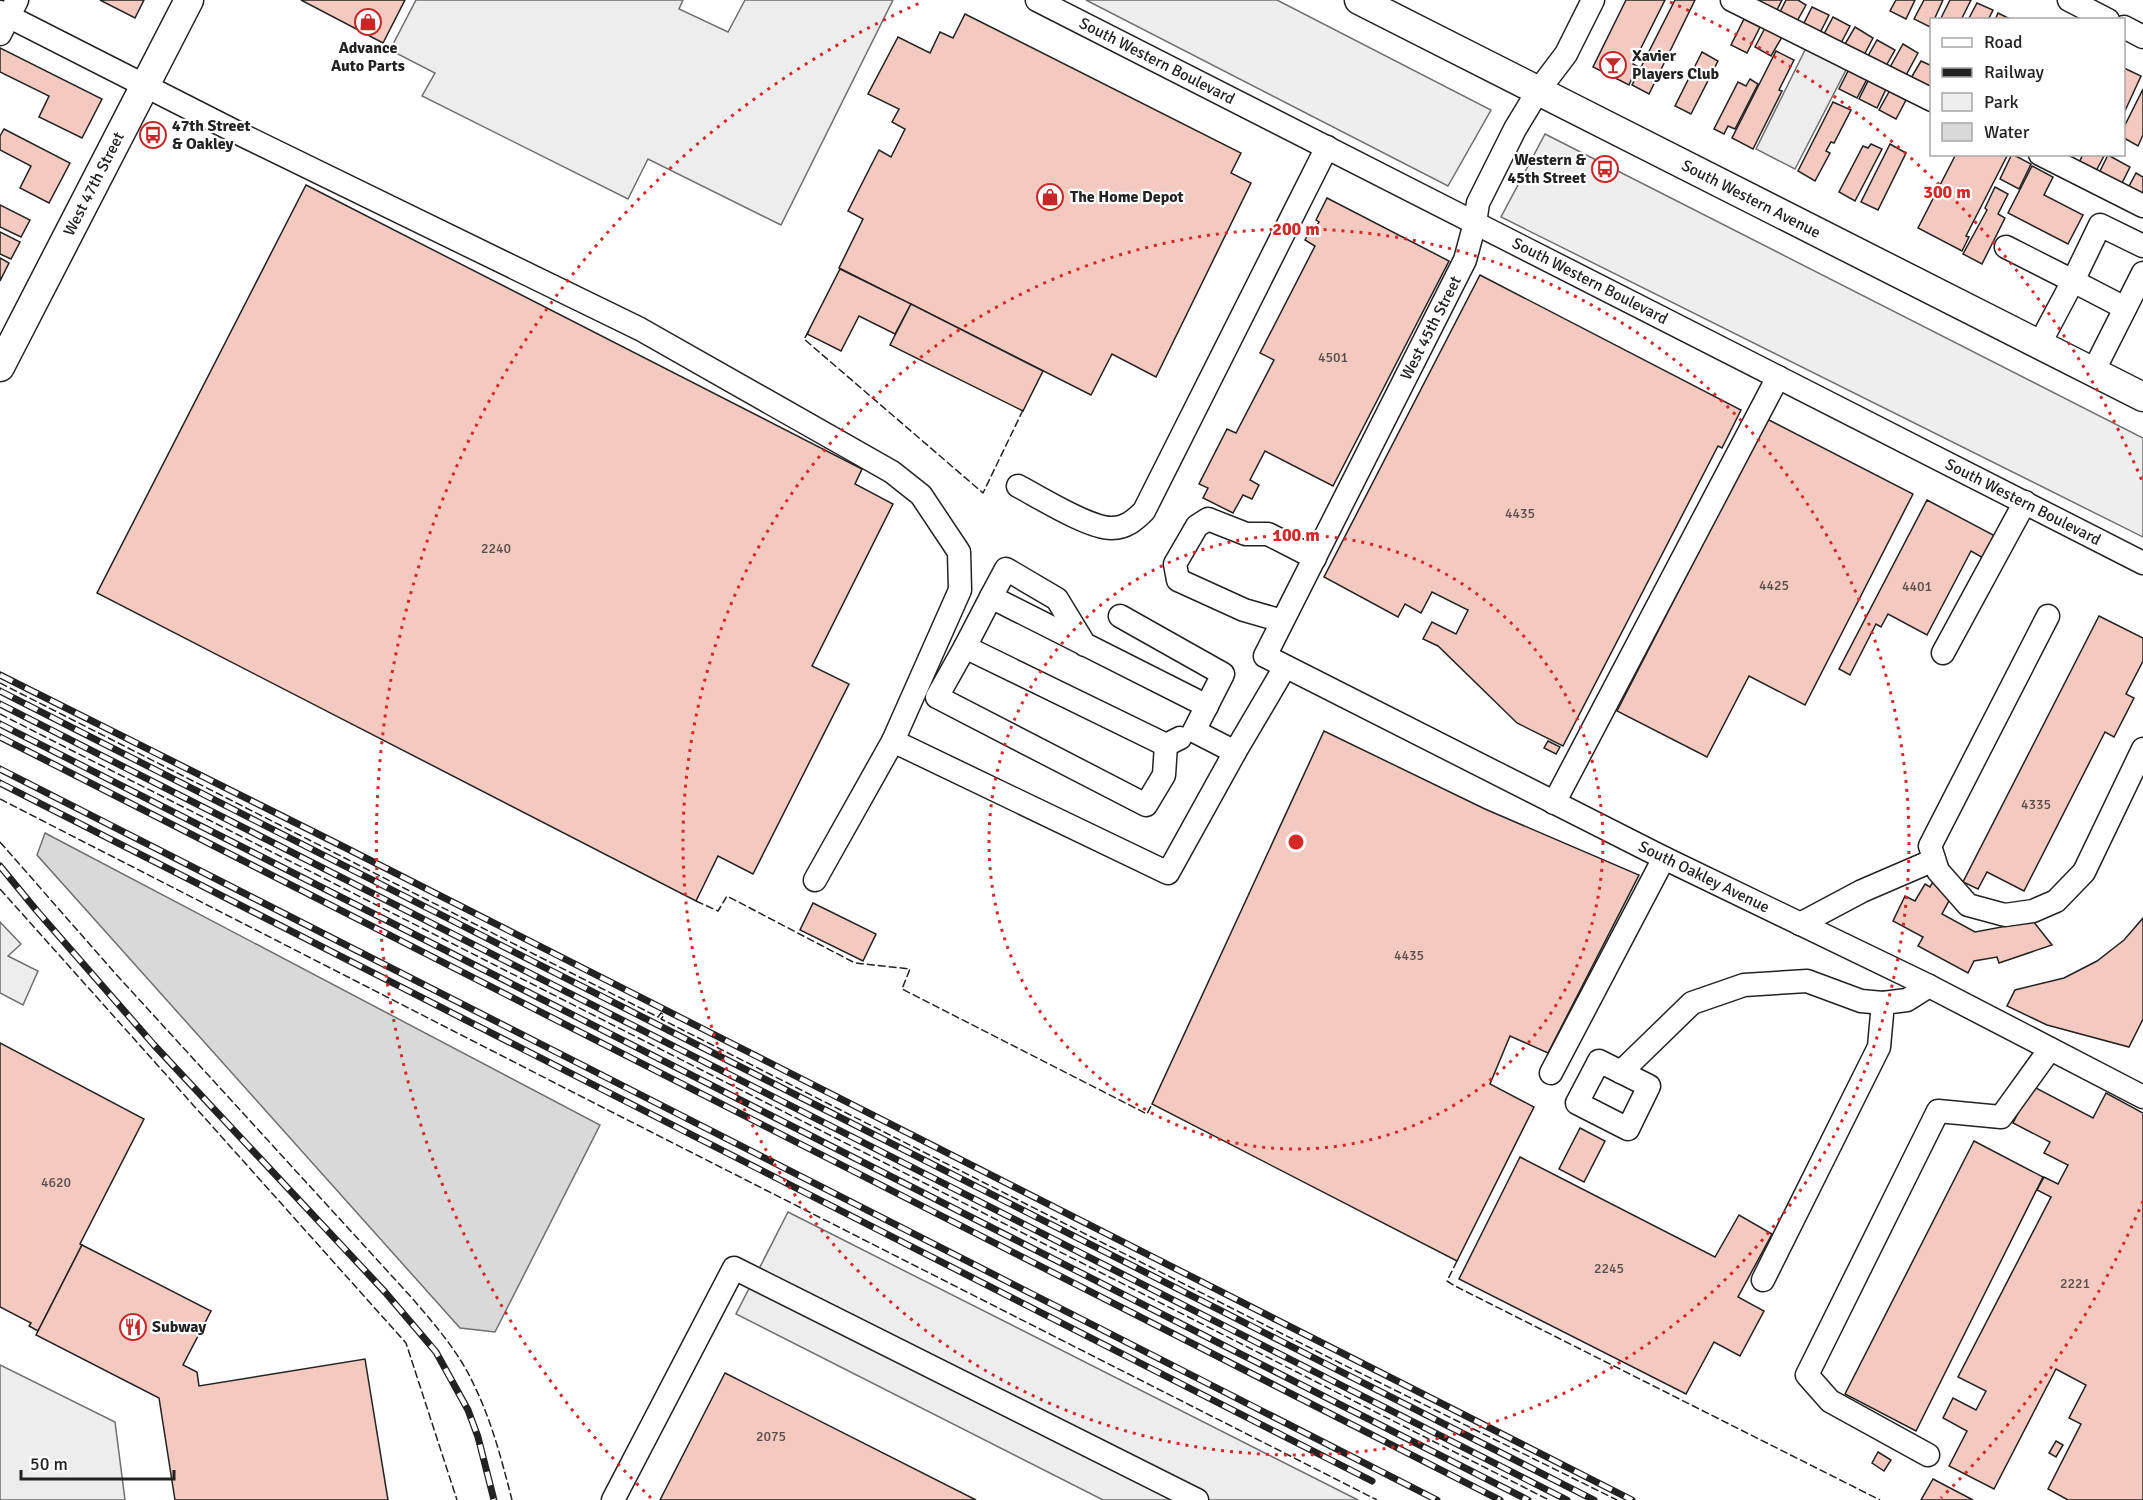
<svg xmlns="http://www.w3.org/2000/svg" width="2143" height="1500" font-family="Signika,sans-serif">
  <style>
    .green { fill: #eee; stroke: #6f6f6f; stroke-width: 1.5 }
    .parking { fill: #ededed; stroke: #6f6f6f; stroke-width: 1.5 }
    .water { fill: #d9d9d9; stroke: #6f6f6f; stroke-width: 1.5 }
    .building { fill: #f3c9c0; stroke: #222; stroke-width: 1.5 }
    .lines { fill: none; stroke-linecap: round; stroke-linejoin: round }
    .minor-casing { stroke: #222; stroke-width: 25 }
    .major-casing { stroke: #222; stroke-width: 31 }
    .minor { stroke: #fff; stroke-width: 22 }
    .major { stroke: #fff; stroke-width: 28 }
    .rail-casing { stroke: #222; stroke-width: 7 }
    .rail { stroke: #fff; stroke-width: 4.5; stroke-dasharray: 14; stroke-linecap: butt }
    .fence { stroke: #222; stroke-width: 1.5; stroke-dasharray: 8 3; stroke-linecap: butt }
    .ring { fill: none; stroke: #d62828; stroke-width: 3; stroke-dasharray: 3 6 }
    .labels { text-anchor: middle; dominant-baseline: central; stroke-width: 4.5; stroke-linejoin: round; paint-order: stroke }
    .number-label { font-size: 14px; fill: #564c4a }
    .poi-label { font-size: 16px; font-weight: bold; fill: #222; stroke: #fff; text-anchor: start }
    .street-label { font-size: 16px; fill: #222; stroke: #fff }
    .centre { fill: #d62828; stroke: #fff; stroke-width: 3 }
    .ring-label { font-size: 18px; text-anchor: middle; font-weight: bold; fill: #d62828; stroke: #fff; stroke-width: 4.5; stroke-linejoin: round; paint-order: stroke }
  </style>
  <rect width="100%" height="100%" fill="#fff"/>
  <g class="green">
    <path d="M1086,0H1277L1491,110L1448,186Z"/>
    <path d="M1545,134L2143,438V537L1501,217Z"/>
  </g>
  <g class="parking">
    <path d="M416,0H683L679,9L728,32L745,0H893L781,225L648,159L628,199L422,96L435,73L390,50Z"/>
    <path d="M1807,46L1848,66L1795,169L1756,149Z"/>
    <path d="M0,922L21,944L8,956L38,971L23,1005L0,993Z"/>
    <path d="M788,1212L1358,1500H1103L736,1314Z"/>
    <path d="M0,1365L115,1422L125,1500H0Z"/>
  </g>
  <path class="water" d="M45,833L600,1125L495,1332L460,1328L37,855Z"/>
  <g class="building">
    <path d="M100,0H144L135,18Z"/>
    <path d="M301,0H405L383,43Z"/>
    <path d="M1626,0H1665L1633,64L1637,66L1629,85L1593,67Z"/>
    <path d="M1675,0H1695L1649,94L1632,85Z"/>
    <path d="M1759,0H1782L1776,12L1758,3Z"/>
    <path d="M1786,0H1798L1806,5L1796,23L1779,14Z"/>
    <path d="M1896,0H1915L1906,19L1890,11Z"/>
    <path d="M1924,0H1943L1934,20H1932L1930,27L1914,19Z"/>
    <path d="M1950,0H1971L1961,20H1940Z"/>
    <path d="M1977,3L1993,10L1988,20H1968Z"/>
    <path d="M1812,7L1829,15L1820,33L1803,25Z"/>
    <path d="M1998,13L2012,20H1995Z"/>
    <path d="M965,14L1241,153L1231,173L1251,183L1156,377L1112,354L1091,395L839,268L863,219L848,211L879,150L891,157L905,129L892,122L899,109L868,94L898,37L930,53L940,32L953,38Z"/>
    <path d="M1833,17L1850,26L1841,43L1824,34Z"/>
    <path d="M1744,19L1760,27L1747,53L1731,45Z"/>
    <path d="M1855,27L1873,38L1864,55L1845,44Z"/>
    <path d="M1765,28L1782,37L1771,56L1755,47Z"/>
    <path d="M1877,40L1895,50L1886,66L1868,56Z"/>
    <path d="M1903,44L1918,53L1905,77L1889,69Z"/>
    <path d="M0,48L102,99L82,138L39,117L49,96L0,72Z"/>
    <path d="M1776,51L1794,60L1779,90L1782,91L1753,149L1732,138Z"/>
    <path d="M1702,52L1718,61L1691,114L1675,106Z"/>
    <path d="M1921,61L1932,66V83L1929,88L1911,78Z"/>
    <path d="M2124,68L2141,76L2124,113Z"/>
    <path d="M1849,69L1867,79L1857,98L1839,89Z"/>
    <path d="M1750,79L1758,84L1735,129L1728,126L1724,134L1714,129L1738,82L1746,86Z"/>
    <path d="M1869,79L1887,87L1877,108L1859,99Z"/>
    <path d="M2143,89V135L2138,146L2124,138V127Z"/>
    <path d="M1890,90L1906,100L1896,119L1879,110Z"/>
    <path d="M1833,102L1851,110L1834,143L1831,142L1826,151L1830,153L1815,181L1798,171Z"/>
    <path d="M4,129L70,163L49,203L20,188L31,166L0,150V136Z"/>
    <path d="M1871,144L1882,149L1855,201L1839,192L1863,146L1868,148Z"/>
    <path d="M1890,144L1906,153L1878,210L1861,202Z"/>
    <path d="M1956,154H2008L1966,236L1969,237L1962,251L1918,228Z"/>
    <path d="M2012,154L2031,164L2019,189L2000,179Z"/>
    <path d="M2083,154H2105L2096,171L2079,163Z"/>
    <path d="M2108,155L2130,167L2121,185L2099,173Z"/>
    <path d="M2032,166L2053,177L2044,195L2083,215L2068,244L2008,213Z"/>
    <path d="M2136,173L2143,177V199L2127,190Z"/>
    <path d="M306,185L862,469L855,484L893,504L812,666L849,684L753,874L718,856L696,901L97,593Z"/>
    <path d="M1995,187L2008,194L1998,214L2005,218L1982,264L1963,254L1987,210L1985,208Z"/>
    <path d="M1327,198L1449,261L1333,486L1265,451L1250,480L1259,485L1252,499L1243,495L1233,513L1203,498L1208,488L1199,484L1227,429L1236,433L1274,360L1260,353L1315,246L1305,240L1313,226L1316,227L1319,222L1316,220Z"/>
    <path d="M0,205L30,220L21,237L0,227Z"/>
    <path d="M0,232L20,242L11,259L0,254Z"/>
    <path d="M0,258L9,263L0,281Z"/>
    <path d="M840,269L911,304L895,334L859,316L841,351L807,334Z"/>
    <path d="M1480,275L1741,410L1722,448L1718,446L1563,746L1517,723L1438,646L1423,639L1432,622L1456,634L1468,610L1432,592L1421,613L1405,604L1398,617L1324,577Z"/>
    <path d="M911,304L1043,371L1023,411L890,345Z"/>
    <path d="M1767,419L1913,494L1805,705L1749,676L1707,757L1617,711Z"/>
    <path d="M1927,500L1997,537L1985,559L1971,551L1927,635L1888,614L1881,627L1876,624L1850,675L1839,669Z"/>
    <path d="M2099,616L2143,638V661L2126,694L2134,698L2114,737L2105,732L2024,891L1987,872L1978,889L1963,882Z"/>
    <path d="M1324,731L1485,809L1639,875L1548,1053L1510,1036L1490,1084L1534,1107L1457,1261L1152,1104Z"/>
    <path d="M1548,741L1560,747L1556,754L1544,748Z"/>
    <path d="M1933,882L1949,891L1951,897L1942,914L1975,932L2033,921L2052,945L1999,963L1997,957L1974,961L1968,973L1918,946L1923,937L1893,921L1905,896L1915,901L1925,884L1930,887Z"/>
    <path d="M813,903L876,934L863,961L800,930Z"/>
    <path d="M2143,918V1019L2129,1047L2047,1025L2007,1006L2015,990L2064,978L2097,961L2124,940Z"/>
    <path d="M0,1043L144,1119L80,1244L82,1245L38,1331L29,1326L31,1323L0,1307Z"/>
    <path d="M2032,1086L2093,1118L2106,1093L2143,1113V1500H2068L2048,1489L2081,1424L2069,1418L2086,1385L2056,1369L1994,1489L1949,1466L1967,1431L1943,1418L1953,1398L1976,1410L1986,1391L1958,1377L2051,1197L2037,1190L2044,1177L2058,1184L2068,1165L2044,1153L2050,1142L2013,1123Z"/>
    <path d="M1580,1128L1605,1141L1584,1182L1559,1169Z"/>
    <path d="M1974,1141L2043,1177L1916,1431L1845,1394Z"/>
    <path d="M1520,1157L1715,1257L1739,1215L1772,1234L1738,1297L1764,1311L1740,1356L1714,1342L1686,1394L1459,1279Z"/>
    <path d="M82,1245L211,1311L183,1365L197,1372L199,1386L365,1359L388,1500H175L159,1398L36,1335Z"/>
    <path d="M725,1373L976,1500H660Z"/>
    <path d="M2056,1441L2063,1445L2056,1457L2049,1453Z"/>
    <path d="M1878,1452L1891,1460L1884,1471L1872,1463Z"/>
    <path d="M1933,1479L1973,1500H1921Z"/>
  </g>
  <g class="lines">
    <defs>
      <g id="minor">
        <path d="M1037,0L2143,563"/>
        <path d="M1593,0L1566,54L1538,91L1515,129L1478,203L1475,223L1465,260L1265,656L1664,858L1929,986L2143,1097"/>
        <path d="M1732,0L1932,100"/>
        <path d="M2069,0L2108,20"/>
        <path d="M0,12L242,135L640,329L892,472L921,495L959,552L960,590L893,741L815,880"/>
        <path d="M2124,27L2143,37"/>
        <path d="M0,34L17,0"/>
        <path d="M2040,154L2143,206"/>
        <path d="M2006,247L2073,281L2100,225L2143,246"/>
        <path d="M2039,345L2073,281L2125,308"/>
        <path d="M2093,372L2143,273"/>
        <path d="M1018,486C1039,497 1090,529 1112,528C1126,528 1135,520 1144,511L1327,147"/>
        <path d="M991,597L965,647L1166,745L1180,738"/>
        <path d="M1120,616L1223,674L1194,731L1235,752L1285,667"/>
        <path d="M2048,616L1930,846L1938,871L1968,905L2005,915L2033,911L2056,901L2084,872L2143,749"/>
        <path d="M1282,621L1244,610L1178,580L1175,564L1197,526L1208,519L1246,534H1268L1315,558"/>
        <path d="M1085,645L1057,599L1006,569L991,597L1207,706"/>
        <path d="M965,647L937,697L1146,805L1164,775L1166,745"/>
        <path d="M1943,653L2025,502"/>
        <path d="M893,741L1168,873L1235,752"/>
        <path d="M1554,803L1778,377"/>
        <path d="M1800,924L1862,891L1934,860"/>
        <path d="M1599,1061L1649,1086L1628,1129L1577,1103Z"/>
        <path d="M1621,1072L1692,1003L1744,985L1807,981L1861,1001L1883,1003"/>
        <path d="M1551,1073L1664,858"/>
        <path d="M1763,1280L1879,1047L1883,1003L1907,1000L1929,986"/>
        <path d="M1928,1455L1830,1401L1807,1375L1938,1111L2001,1117L2050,1049"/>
        <path d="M613,1500L734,1268L1197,1500"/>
      </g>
      <g id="major">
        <path d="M1359,0L2143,397"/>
        <path d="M0,367L189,0"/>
      </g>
    </defs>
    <use href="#minor" class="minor-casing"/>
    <use href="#major" class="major-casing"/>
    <use href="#minor" class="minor"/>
    <use href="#major" class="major"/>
    <defs>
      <g id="rail">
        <path d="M0,675L342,846L1632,1500"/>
        <path d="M0,691L1594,1500"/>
        <path d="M0,704L1567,1500"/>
        <path d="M0,724L1528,1500"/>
        <path d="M0,737L1500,1500"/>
        <path d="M0,769L1437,1500"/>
        <path d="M0,783L1372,1481"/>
        <path d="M0,866L37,911L154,1045L385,1292L436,1352L468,1410L478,1437L494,1500"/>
      </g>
    </defs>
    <use href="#rail" class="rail-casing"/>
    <use href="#rail" class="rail"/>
    <g class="fence">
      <path d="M809,331L804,339L983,493L1024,408"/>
      <path d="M0,683L658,1017L661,1013L664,1015L661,1019L1340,1363L1617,1500"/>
      <path d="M0,714L1549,1500"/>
      <path d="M0,799L602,1107L1377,1500"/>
      <path d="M0,842L114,972L412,1298C435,1325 459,1352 474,1385C492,1422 502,1461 512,1500"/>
      <path d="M0,889L406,1343L457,1500"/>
      <path d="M696,901L718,911L727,896L855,963L910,969L902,989L1147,1114L1152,1104"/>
      <path d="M1457,1261L1447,1281L1455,1286L1880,1500"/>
    </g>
  </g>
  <g class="ring">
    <circle cx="1296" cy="842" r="307"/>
    <circle cx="1296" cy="842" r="613"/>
    <path d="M2143 1201A920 920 0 0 1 1941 1498M651 1498A920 920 0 0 1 922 2M1670 2A920 920 0 0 1 2143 483"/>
  </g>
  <defs>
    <symbol id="shop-ring" viewBox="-11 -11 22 22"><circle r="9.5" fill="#fff" stroke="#c62828" stroke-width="1.5"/><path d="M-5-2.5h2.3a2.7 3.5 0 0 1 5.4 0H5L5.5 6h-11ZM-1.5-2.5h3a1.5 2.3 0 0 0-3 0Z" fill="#c62828"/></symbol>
    <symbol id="bar-ring" viewBox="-11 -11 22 22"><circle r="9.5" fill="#fff" stroke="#c62828" stroke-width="1.5"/><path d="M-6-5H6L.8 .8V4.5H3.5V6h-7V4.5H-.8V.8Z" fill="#c62828"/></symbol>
    <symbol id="bus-ring" viewBox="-11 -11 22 22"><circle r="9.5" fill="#fff" stroke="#c62828" stroke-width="1.5"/><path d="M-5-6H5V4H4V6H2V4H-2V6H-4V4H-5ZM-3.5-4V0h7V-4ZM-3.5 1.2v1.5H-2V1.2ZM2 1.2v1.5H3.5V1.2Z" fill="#c62828"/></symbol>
    <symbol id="restaurant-ring" viewBox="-11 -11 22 22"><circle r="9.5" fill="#fff" stroke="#c62828" stroke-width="1.5"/><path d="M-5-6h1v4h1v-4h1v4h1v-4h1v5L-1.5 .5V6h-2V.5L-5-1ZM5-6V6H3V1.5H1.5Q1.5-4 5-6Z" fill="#c62828"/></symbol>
  </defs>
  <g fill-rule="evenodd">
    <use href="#shop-ring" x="353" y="7" width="30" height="30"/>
    <use href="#bar-ring" x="1598" y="50" width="30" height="30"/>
    <use href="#bus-ring" x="138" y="120" width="30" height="30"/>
    <use href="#bus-ring" x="1590" y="154" width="30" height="30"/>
    <use href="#shop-ring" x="1035" y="182" width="30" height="30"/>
    <use href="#restaurant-ring" x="118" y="1312" width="30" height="30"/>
  </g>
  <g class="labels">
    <g class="number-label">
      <text x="1333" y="357">4501</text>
      <text x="1520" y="513">4435</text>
      <text x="496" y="548">2240</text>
      <text x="1774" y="585">4425</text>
      <text x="1917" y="586">4401</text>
      <text x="2036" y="804">4335</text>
      <text x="1409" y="955">4435</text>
      <text x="56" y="1182">4620</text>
      <text x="1609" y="1268">2245</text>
      <text x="2075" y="1283">2221</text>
      <text x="771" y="1436">2075</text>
    </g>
    <g class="poi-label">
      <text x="368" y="48" text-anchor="middle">Advance<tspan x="368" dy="18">Auto Parts</tspan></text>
      <text x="1632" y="56">Xavier<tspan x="1632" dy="18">Players Club</tspan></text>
      <text x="172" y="126">47th Street<tspan x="172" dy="18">&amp; Oakley</tspan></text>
      <text x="1586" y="160" text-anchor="end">Western &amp;<tspan x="1586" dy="18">45th Street</tspan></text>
      <text x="1070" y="197">The Home Depot</text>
      <text x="152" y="1327">Subway</text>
    </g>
    <g class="street-label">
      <text transform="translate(1157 61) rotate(27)">South Western Boulevard</text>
      <text transform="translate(94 184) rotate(-63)">West 47th Street</text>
      <text transform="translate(1751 199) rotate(27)">South Western Avenue</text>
      <text transform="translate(1590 281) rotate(27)">South Western Boulevard</text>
      <text transform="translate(1431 328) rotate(-63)">West 45th Street</text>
      <text transform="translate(2023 502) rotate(27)">South Western Boulevard</text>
      <text transform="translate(1704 877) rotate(26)">South Oakley Avenue</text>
    </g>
  </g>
  <circle cx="1296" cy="842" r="9" class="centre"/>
  <g class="ring-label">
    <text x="1947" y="198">300 m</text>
    <text x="1296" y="235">200 m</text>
    <text x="1296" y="541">100 m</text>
  </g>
  <rect x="1930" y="18" width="195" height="138" fill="#ffffff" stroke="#a7a7a7" stroke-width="1.5"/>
  <rect x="1942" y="38" width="30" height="9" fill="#ffffff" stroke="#a7a7a7" stroke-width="1.5"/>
  <text x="1984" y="48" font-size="18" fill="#222222">Road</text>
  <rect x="1942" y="68" width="30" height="9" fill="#222222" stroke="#a7a7a7" stroke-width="1.5"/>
  <text x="1984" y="78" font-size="18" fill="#222222">Railway</text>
  <rect x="1942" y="93" width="30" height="18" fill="#eeeeee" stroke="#a7a7a7" stroke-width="1.5"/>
  <text x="1984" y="108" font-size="18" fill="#222222">Park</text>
  <rect x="1942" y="123" width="30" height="18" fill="#d9d9d9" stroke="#a7a7a7" stroke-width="1.5"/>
  <text x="1984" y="138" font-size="18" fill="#222222">Water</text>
  <path d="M21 1470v9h153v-9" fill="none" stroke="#222222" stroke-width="3"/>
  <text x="30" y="1470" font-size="18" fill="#222222" stroke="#ffffff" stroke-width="4.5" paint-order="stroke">50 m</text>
</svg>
